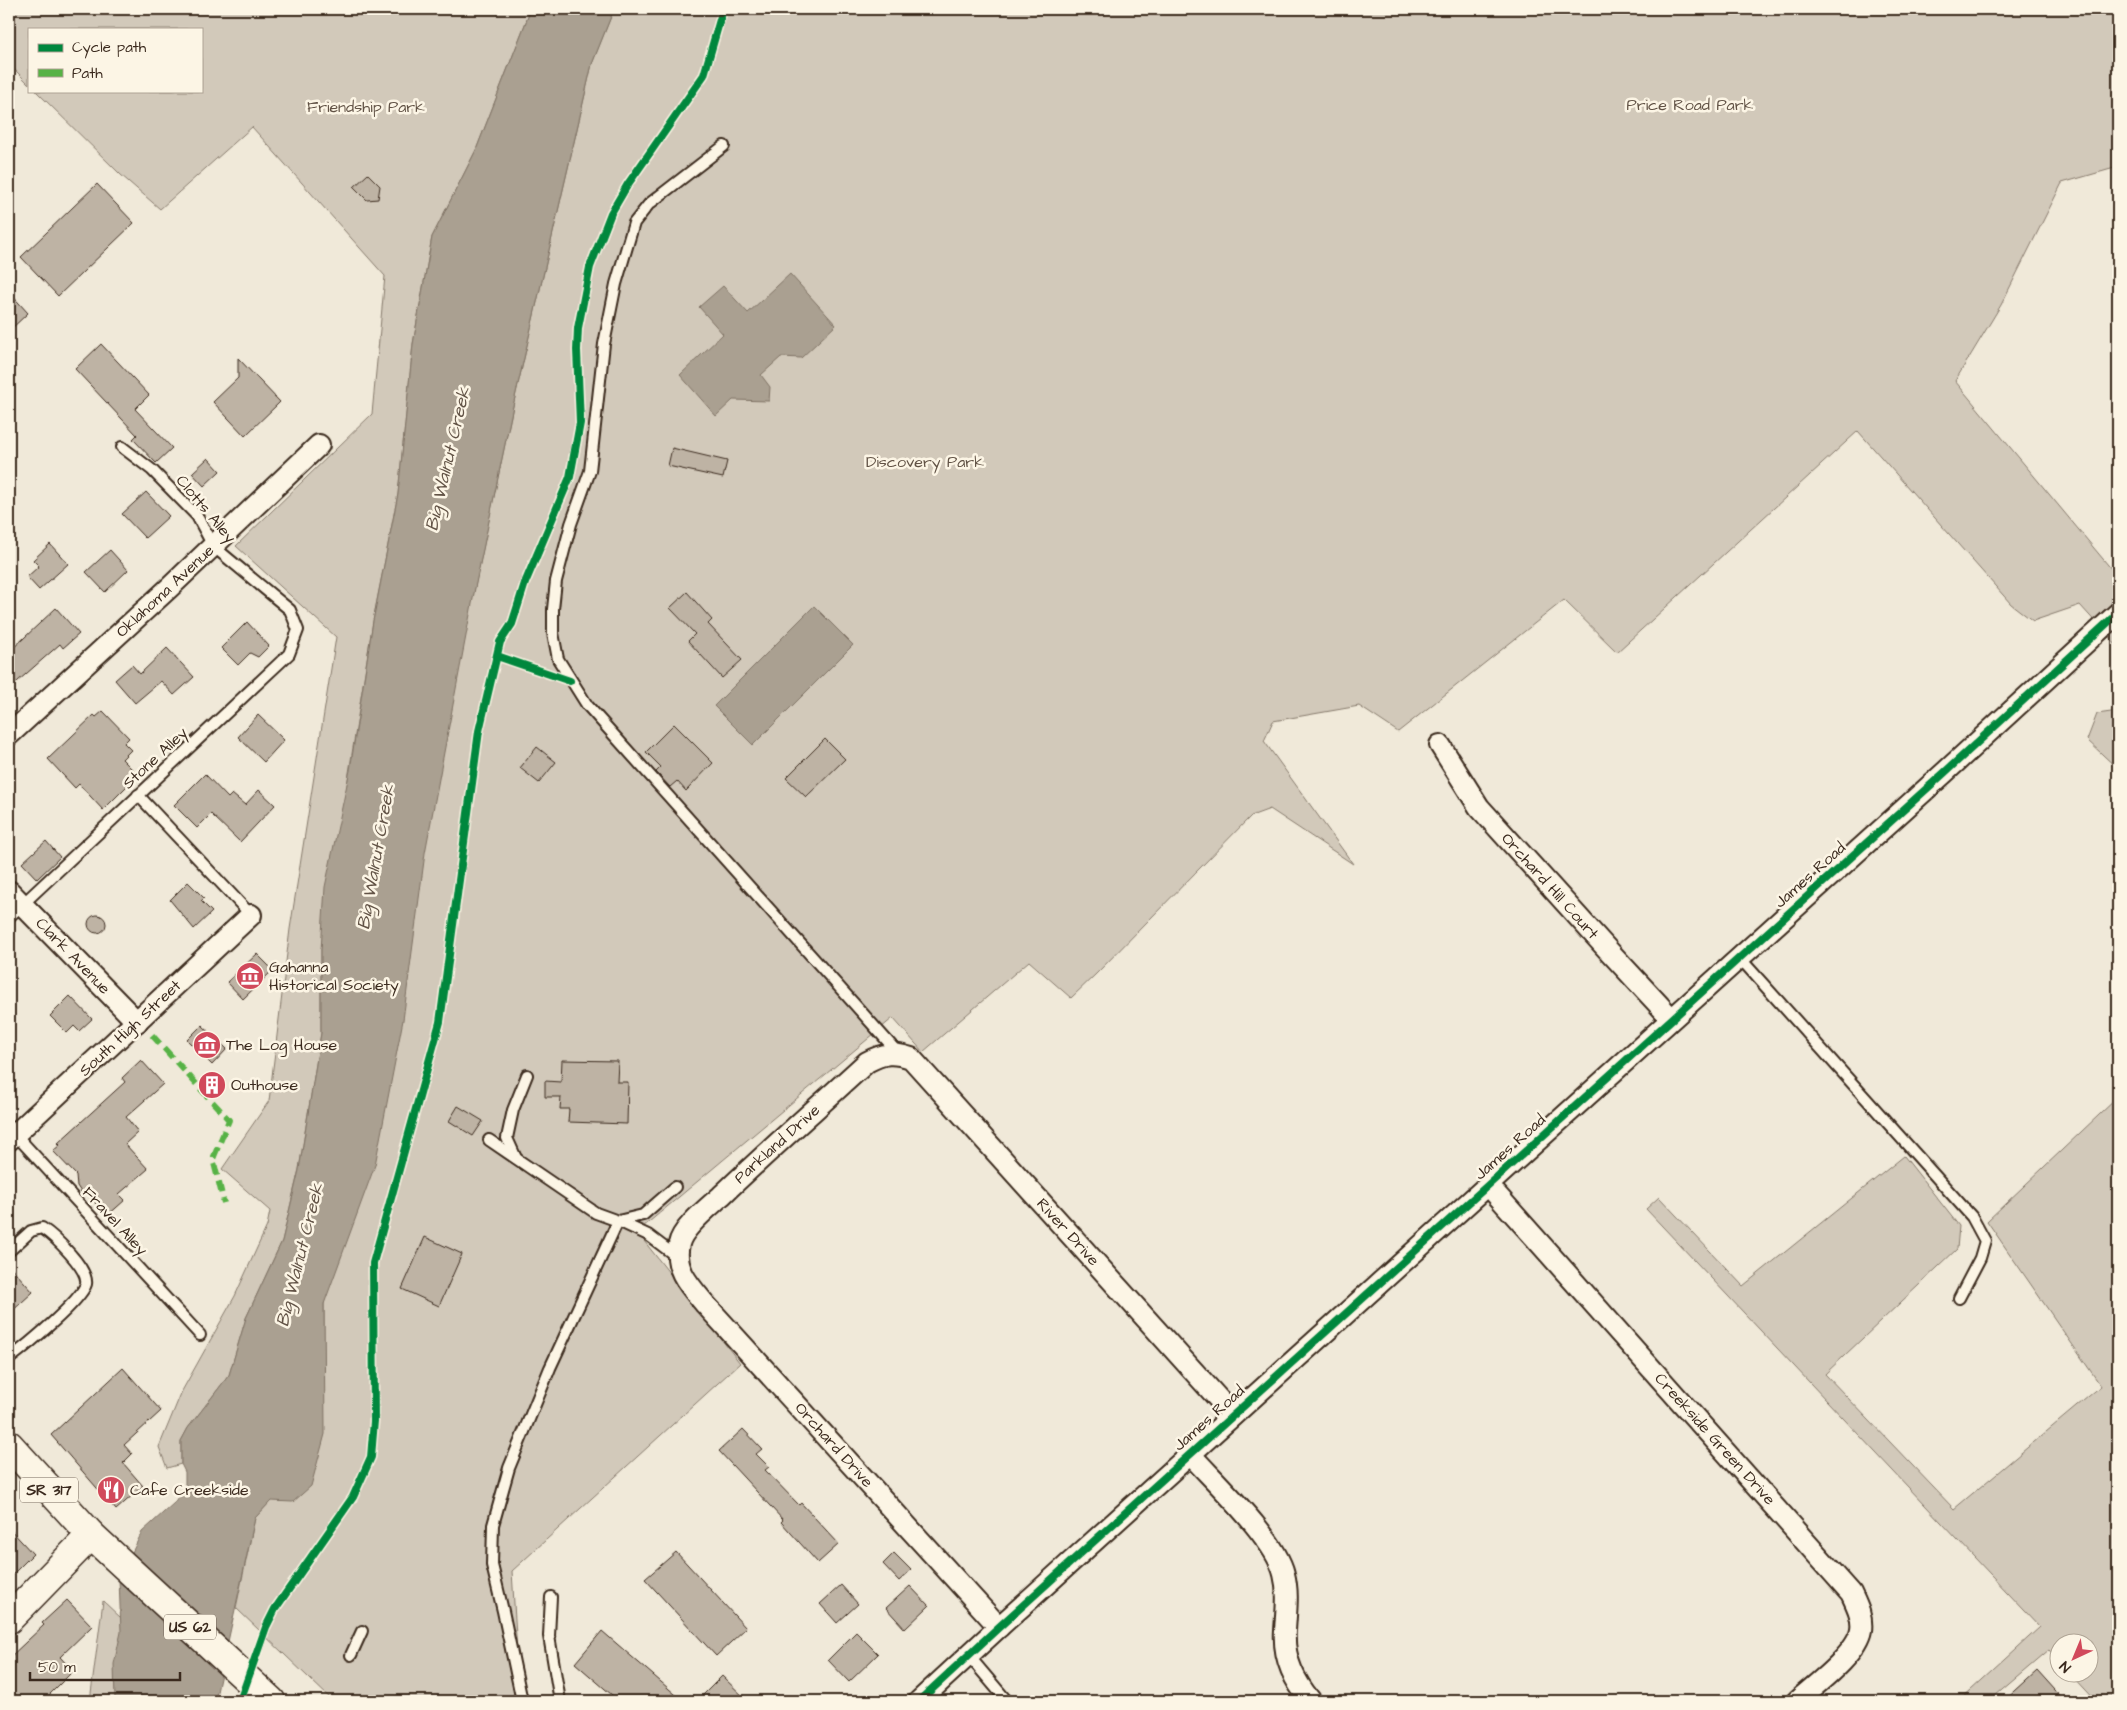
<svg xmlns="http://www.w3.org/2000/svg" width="2127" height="1710" font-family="'Architects Daughter',sans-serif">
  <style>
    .green { fill: #d2c9ba; stroke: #867a6c }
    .water { fill: #aaa091; stroke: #7e7163 }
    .building { fill: #beb3a4; stroke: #3b2a1e }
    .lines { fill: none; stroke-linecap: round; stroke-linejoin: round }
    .lane-casing { stroke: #3b2a1e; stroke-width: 14 }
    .street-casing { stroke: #3b2a1e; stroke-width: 24 }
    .primary-casing { stroke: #3b2a1e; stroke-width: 31 }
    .highway-casing { stroke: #3b2a1e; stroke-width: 31 }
    .lane { stroke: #fcf5e5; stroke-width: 10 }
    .street { stroke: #fcf5e5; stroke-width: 20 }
    .primary { stroke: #fcf5e5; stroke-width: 28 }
    .highway { stroke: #fcf5e5; stroke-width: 28 }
    .quiet { stroke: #57b245; stroke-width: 6; stroke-dasharray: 12 6; stroke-linecap: butt }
    .cycleway-casing { stroke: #fcf5e5; stroke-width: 11 }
    .cycleway { stroke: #00873e; stroke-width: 8 }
    .labels { text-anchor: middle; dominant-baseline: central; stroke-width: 5; stroke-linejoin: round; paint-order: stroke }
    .shield { fill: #fcf5e5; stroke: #75675a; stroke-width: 1 }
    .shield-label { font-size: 15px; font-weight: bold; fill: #3b2a1e }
    .park-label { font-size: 16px; fill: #615245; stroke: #fcf5e5 }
    .street-label { font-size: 16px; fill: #3b2a1e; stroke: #fcf5e5 }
    .poi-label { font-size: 16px; fill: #3b2a1e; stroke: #fcf5e5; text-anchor: start }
    .water-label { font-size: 18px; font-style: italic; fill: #625346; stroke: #fcf5e5 }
  </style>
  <rect width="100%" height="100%" fill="#f0e9d9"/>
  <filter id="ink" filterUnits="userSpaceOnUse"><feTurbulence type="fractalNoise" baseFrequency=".02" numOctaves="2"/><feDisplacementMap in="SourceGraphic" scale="10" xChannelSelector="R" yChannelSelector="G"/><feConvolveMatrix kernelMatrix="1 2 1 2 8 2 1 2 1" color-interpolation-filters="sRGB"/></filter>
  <g filter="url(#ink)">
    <g class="green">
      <path d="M9,9H531L476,150L432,237L413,344L398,494L373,621L321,950V1033L299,1169L282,1241L246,1318L229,1375L188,1428L181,1441V1464L167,1468L159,1447L182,1391L235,1296L267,1226L270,1211L222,1169L269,1101L290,929L336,637L236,546L372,414L385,276L252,127L160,209L121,175L36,91H201V29H29V84L9,64Z"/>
      <path d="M614,9H2118V167L2062,183L2001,305L1955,381L2118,577V647L2080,605L2033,621L2011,604L1858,431L1617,652L1564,600L1398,732L1359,706L1273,721L1264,741L1353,864L1270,809L1251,816L1096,974L1071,998L1029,961L923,1052L893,1018L637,1232L740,1363L512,1571L520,1701H333L236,1608L255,1518L268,1504L324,1325V1304L513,406L592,64Z"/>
      <path d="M2118,711V769L2087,740L2097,714Z"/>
      <path d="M2118,1097V1701H2096L2070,1673L2090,1672V1642H2060L2059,1661L2049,1650L1989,1701H1959L2040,1627L1646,1209L1659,1197L1743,1286L1904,1156L1959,1226L1957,1249L1825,1374L1954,1509L2101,1386L1987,1221Z"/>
      <path d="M103,1601L209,1701H90Z"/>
    </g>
    <g class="water">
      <path d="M531,9H614L592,64L513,406L475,588L425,853L403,1020L375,1165L324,1304L325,1434L311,1486L293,1502L271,1501L255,1518L215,1701H115L114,1664L121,1632L119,1579L142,1532L174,1503L185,1486V1472L181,1464V1441L188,1428L229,1375L246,1318L282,1241L299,1170L321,1033V950L325,887L350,770L373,621L398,494L413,344L432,237L476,150Z"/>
      <path d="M790,274L836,325L801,358L781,357L761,375L770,387L769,401L733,400L716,416L680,375L723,334L699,307L723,286L748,313Z"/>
      <path d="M814,606L853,645L753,745L714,706Z"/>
    </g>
    <g class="building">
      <path d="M368,174L380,186L378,199L367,200L354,187Z"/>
      <path d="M97,184L134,223L58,296L21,257Z"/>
      <path d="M9,292L28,313L9,331Z"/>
      <path d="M101,344L149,395L135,409L172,448L156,463L133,439L137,435L75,369Z"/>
      <path d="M238,358L280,402L245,436L213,402L238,378Z"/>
      <path d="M672,448L727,461L723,478L668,466Z"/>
      <path d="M208,458L220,471L204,486L192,473Z"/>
      <path d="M146,492L169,516L145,538L122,514Z"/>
      <path d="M50,544L68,564L39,590L27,577L39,566L33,560Z"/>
      <path d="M110,550L128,570L105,592L86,572Z"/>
      <path d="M687,592L712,620L708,624L742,660L722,678L688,641L695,634L670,608Z"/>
      <path d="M56,608L79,634L63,648L60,644L9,689V652Z"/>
      <path d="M247,622L269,646L258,657L250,653L238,665L221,648Z"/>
      <path d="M167,648L194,677L174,695L161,681L135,703L115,680L132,665L140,674Z"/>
      <path d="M103,711L129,738L124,743L131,750L122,759L138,775L103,810L79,784L75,788L48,759L94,715L96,717Z"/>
      <path d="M258,715L284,740L264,762L238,737Z"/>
      <path d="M674,724L713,763L686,791L677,781L670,787L656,772L661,767L646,752Z"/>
      <path d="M825,739L845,759L806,797L786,778Z"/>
      <path d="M537,747L556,762L539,783L520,768Z"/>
      <path d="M205,774L228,798L232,794L245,805L259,790L275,805L240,842L211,814L197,828L174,805Z"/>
      <path d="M46,841L60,857L37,879L22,863Z"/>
      <path d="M188,882L204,898L201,901L212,912L194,929L170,900Z"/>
      <circle cx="97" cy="924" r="9"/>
      <path d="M257,954L273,970L243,999L227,982Z"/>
      <path d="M70,996L92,1019L79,1031L74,1026L67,1033L50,1016Z"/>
      <path d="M202,1025L227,1049L212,1065L187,1040Z"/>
      <path d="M141,1060L163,1084L126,1117L138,1132L125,1144L148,1169L119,1194L125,1200L107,1216L87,1194L81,1192L77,1186L76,1175L53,1151L60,1145L58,1143L125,1082L122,1078Z"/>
      <path d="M562,1060L618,1061L617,1082H628L627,1124L568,1122L569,1109H560L561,1097H545V1081L561,1082Z"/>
      <path d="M458,1106L483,1121L473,1136L449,1121Z"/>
      <path d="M425,1237L462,1254L439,1306L402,1289Z"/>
      <path d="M9,1265L33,1292L9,1314Z"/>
      <path d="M123,1368L161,1411L124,1445L132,1454L123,1463L143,1486L116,1510L51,1435Z"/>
      <path d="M743,1429L762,1449L756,1454L769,1467L765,1470L799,1505L801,1503L839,1544L818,1563L781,1522L783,1520L719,1451Z"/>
      <path d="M9,1528L33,1554L9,1578Z"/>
      <path d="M676,1552L746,1628L716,1656L645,1579Z"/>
      <path d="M894,1553L911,1570L899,1581L883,1564Z"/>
      <path d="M841,1585L858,1604L837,1623L820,1604Z"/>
      <path d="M910,1586L929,1606L905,1629L886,1608Z"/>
      <path d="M67,1600L92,1626L60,1657L73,1671L43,1701H9V1658L44,1625L42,1623Z"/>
      <path d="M602,1631L683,1701H619L575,1663Z"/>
      <path d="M856,1632L878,1654L849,1682L828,1660Z"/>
      <path d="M2037,1671L2064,1701H2004Z"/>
      <path d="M722,1676L748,1701H697Z"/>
    </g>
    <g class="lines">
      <defs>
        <g id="lane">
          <path d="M724,146L649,204L634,223L616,284L604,344L590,471L571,524L556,581L553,609V633L558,659L587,705L899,1054"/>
          <path d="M138,795L251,915"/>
          <path d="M9,917L289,654L298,630L290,610L213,546L197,516L152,470L122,447"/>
          <path d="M1739,957L1972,1217L1985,1241L1980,1258L1959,1298"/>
          <path d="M13,1132L200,1335"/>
          <path d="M489,1140L596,1213L618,1221L648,1235L677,1257"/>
          <path d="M516,1158L507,1138L513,1110L527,1075"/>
          <path d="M618,1221L643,1215L675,1187"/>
          <path d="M9,1251L31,1231L42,1228C54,1236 89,1269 86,1284C81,1301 25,1347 9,1359"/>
          <path d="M551,1597L549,1636L560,1701"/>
          <path d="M351,1655L362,1631"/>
          <path d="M969,1656L1007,1701"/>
          <path d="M522,1701L503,1611L492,1565L493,1525L509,1468L550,1368L618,1221"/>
        </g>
        <g id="street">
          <path d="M9,735L169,588L319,445"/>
          <path d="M1440,745L1479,807L1608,950L1671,1018"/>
          <path d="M9,891L137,1022"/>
          <path d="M9,1140L251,915"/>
          <path d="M1488,1185L1851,1593C1856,1604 1863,1617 1861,1630C1857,1654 1815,1685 1797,1701"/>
          <path d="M1190,1454C1215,1482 1276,1539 1284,1574C1289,1593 1286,1612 1285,1631C1283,1659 1294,1681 1311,1701"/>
          <path d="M999,1627L705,1304C690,1286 673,1269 679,1244C682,1228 709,1207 721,1196C769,1150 818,1107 867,1062C884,1053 892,1052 911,1058L1233,1415"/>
          <path d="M919,1701L999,1627L1943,774L2118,613"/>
        </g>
        <path id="primary" d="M9,1445L91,1535"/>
        <path id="highway" d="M9,1619L91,1535L271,1701"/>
      </defs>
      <use href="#lane" class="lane-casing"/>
      <use href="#street" class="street-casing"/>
      <use href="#primary" class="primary-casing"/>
      <use href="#highway" class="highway-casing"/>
      <use href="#lane" class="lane"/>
      <use href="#street" class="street"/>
      <use href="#primary" class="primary"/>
      <use href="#highway" class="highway"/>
      <path class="quiet" d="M152,1035L229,1120L213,1159L224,1203"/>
      <defs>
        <g id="cycleway">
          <path d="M497,656L570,681"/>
          <path d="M240,1701L266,1627L275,1609L353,1497L371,1457L374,1421L373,1263L440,1022L479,731L500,642L512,624L525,583L570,477L580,423L577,350L578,328L590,267L611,213L628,184L704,75L723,9"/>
          <path d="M919,1701L999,1627L1943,774L2118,613"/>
        </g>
      </defs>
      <use href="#cycleway" class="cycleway-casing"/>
      <use href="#cycleway" class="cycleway"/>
    </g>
  </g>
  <defs>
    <symbol id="museum-disc" viewBox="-11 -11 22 22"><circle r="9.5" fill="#d1495b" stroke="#fcf5e5"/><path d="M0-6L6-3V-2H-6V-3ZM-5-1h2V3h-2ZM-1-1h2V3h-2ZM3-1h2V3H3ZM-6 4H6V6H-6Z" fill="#fff"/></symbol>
    <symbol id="building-disc" viewBox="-11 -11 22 22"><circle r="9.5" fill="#d1495b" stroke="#fcf5e5"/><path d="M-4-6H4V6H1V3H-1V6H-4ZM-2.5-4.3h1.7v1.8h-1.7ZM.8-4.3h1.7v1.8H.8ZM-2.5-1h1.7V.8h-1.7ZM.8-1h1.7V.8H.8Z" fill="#fff"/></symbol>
    <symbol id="restaurant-disc" viewBox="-11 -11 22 22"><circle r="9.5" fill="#d1495b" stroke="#fcf5e5"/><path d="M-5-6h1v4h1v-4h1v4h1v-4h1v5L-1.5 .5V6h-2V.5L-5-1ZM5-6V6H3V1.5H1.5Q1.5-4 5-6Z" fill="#fff"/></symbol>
  </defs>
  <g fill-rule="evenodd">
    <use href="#museum-disc" x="234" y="960" width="32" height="32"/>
    <use href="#museum-disc" x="191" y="1029" width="32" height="32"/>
    <use href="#building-disc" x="196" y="1069" width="32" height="32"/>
    <use href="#restaurant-disc" x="95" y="1474" width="32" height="32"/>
  </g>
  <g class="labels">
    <g class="shield">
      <rect x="20" y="1477.5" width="58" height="25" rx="4"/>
      <rect x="164" y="1614.5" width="52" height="25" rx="4"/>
    </g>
    <g class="shield-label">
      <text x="49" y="1490">SR 317</text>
      <text x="190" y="1627">US 62</text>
    </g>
    <g class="park-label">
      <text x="1690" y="105">Price Road Park</text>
      <text x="366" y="107">Friendship Park</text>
      <text x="925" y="462">Discovery Park</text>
    </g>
    <g class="street-label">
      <text transform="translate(206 509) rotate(50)">Clotts Alley</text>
      <text transform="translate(165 591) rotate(-43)">Oklahoma Avenue</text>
      <text transform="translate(155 758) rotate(-43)">Stone Alley</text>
      <text transform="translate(1810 875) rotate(-42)">James Road</text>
      <text transform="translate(1550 886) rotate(48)">Orchard Hill Court</text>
      <text transform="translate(73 956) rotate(46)">Clark Avenue</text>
      <text transform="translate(130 1028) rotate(-43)">South High Street</text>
      <text transform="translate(777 1144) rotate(-42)">Parkland Drive</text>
      <text transform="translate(1510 1147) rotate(-42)">James Road</text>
      <text transform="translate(115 1221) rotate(47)">Fravel Alley</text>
      <text transform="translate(1068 1232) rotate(48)">River Drive</text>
      <text transform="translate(1209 1418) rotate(-42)">James Road</text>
      <text transform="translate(1715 1439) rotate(48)">Creekside Green Drive</text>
      <text transform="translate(834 1445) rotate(48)">Orchard Drive</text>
    </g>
    <g class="poi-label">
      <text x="269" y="967">Gahanna<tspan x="269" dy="18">Historical Society</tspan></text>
      <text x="226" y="1045">The Log House</text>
      <text x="231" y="1085">Outhouse</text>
      <text x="130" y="1490">Cafe Creekside</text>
    </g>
    <g class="water-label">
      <text transform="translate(448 459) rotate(-77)">Big Walnut Creek</text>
      <text transform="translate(376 857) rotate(-80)">Big Walnut Creek</text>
      <text transform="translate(300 1255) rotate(-76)">Big Walnut Creek</text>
    </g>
  </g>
  <rect width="2127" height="1710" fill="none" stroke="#fcf5e5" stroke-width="30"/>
  <rect x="15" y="15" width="2097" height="1680" fill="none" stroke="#3b2a1e" stroke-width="2" filter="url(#ink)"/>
  <rect x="28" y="28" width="175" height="65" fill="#fcf5e5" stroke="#afa495"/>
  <rect x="38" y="44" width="25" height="8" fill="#00873e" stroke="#afa495"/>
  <text x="72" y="52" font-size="15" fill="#3b2a1e">Cycle path</text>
  <rect x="38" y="69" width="25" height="8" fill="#57b245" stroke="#afa495"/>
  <text x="72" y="78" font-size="15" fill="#3b2a1e">Path</text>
  <g transform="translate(2074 1658) rotate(224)"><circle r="24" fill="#fcf5e5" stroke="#afa495"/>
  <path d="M0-4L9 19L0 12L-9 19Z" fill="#d1495b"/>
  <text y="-8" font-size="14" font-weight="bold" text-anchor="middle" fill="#3b2a1e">N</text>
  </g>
  <path d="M30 1672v8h150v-8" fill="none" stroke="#3b2a1e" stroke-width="2.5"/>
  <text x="38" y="1672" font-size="15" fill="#3b2a1e" stroke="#fcf5e5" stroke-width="4" paint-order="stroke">50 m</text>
</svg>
